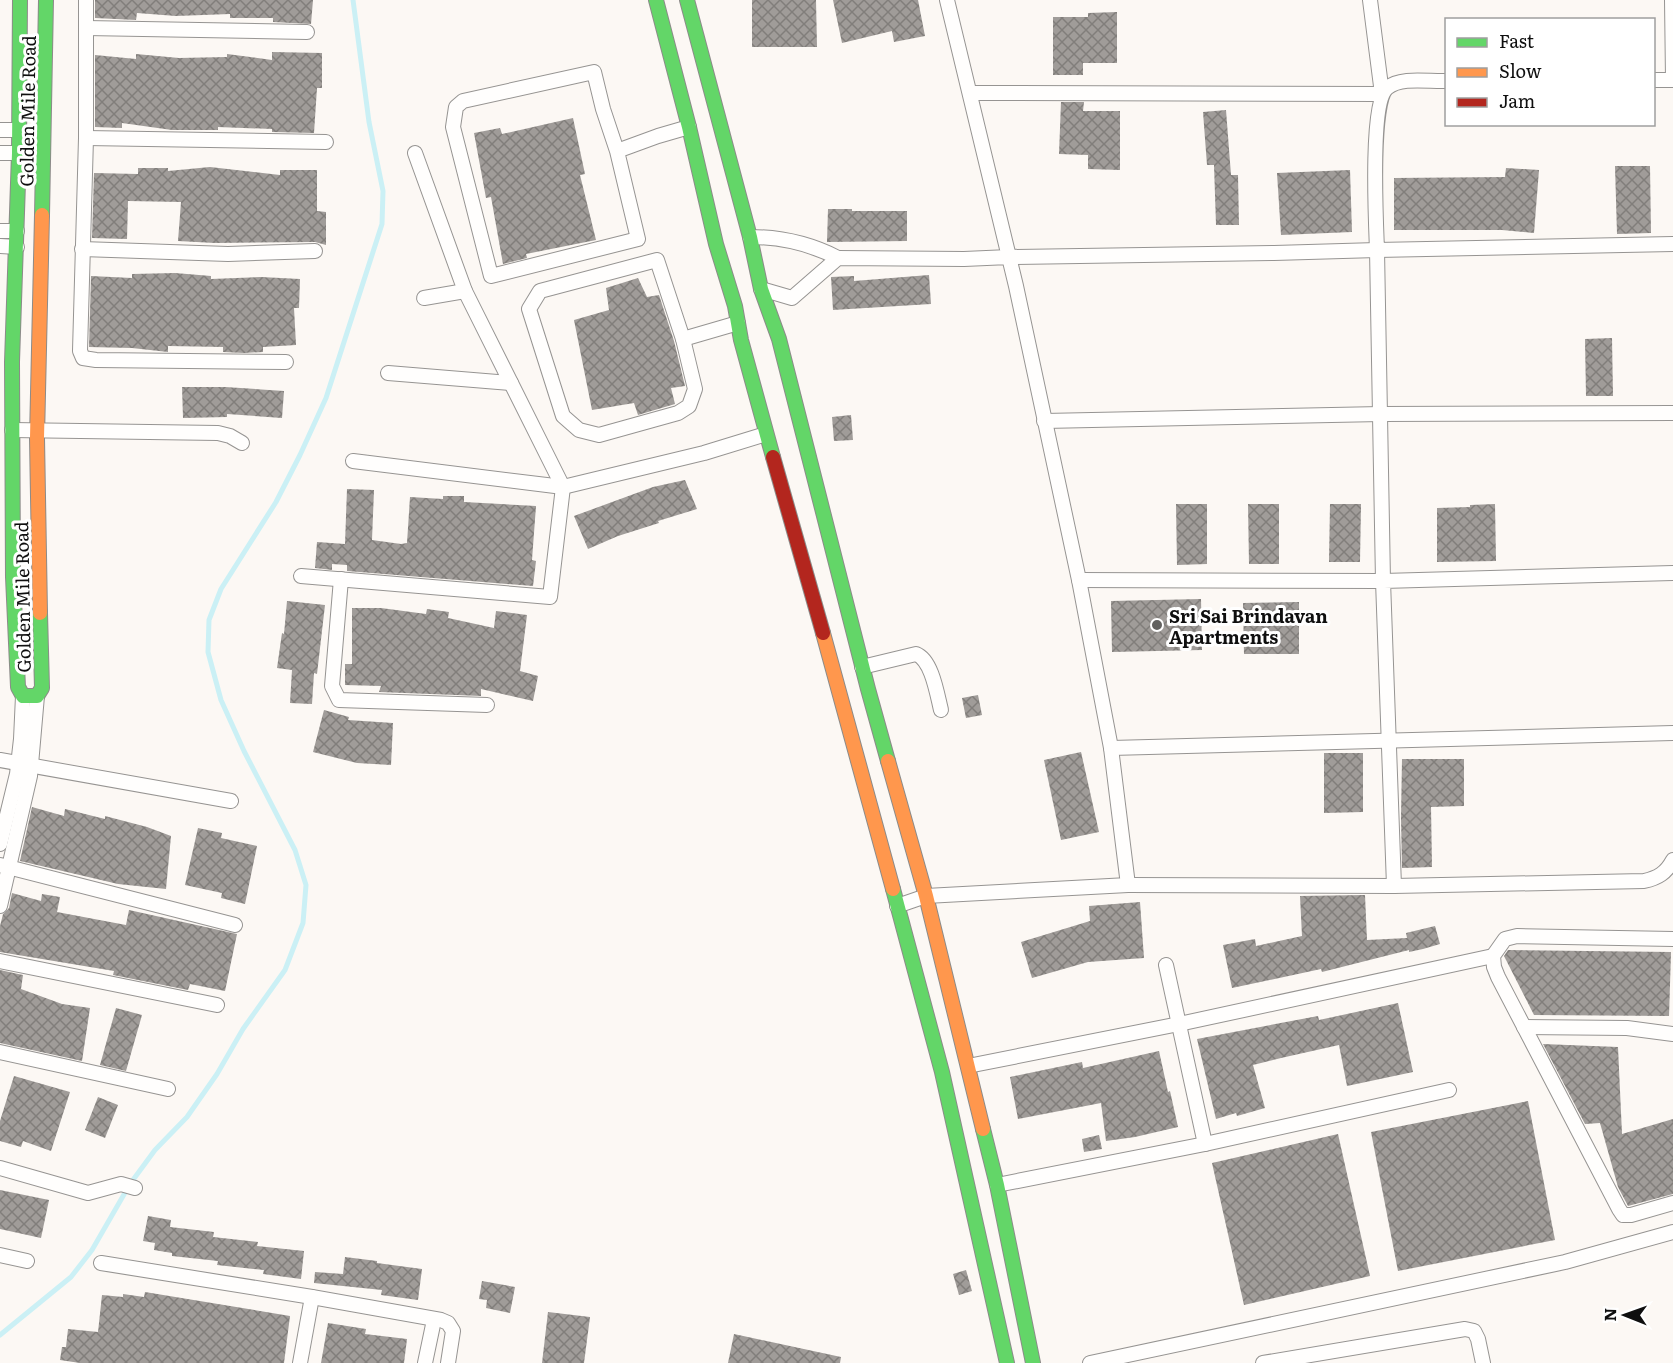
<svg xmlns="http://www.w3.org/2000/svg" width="1673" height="1363" font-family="Literata,serif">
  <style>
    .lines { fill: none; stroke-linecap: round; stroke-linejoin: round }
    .stream { stroke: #cbf0f5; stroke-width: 5 }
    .building { fill: url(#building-cross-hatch) }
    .street-casing { stroke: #969492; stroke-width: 16 }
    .fast-casing { stroke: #8c8b89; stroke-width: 16 }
    .slow-casing { stroke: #8c8b89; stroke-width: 16 }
    .jam-casing { stroke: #8c8b89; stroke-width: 16 }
    .street { stroke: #fffefd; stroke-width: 14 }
    .fast { stroke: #63d668; stroke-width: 14 }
    .slow { stroke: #ff974d; stroke-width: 14 }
    .jam { stroke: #b3261e; stroke-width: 14 }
    .poi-dot { fill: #62615f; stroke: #fff; stroke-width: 2 }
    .labels { text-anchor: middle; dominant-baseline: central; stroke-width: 6; stroke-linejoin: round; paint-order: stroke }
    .street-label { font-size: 18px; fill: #0f0f0f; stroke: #fff }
    .poi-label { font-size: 18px; font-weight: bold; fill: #0f0f0f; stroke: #fff; text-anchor: start }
  </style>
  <defs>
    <pattern id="building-cross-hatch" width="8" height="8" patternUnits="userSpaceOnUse" patternTransform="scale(1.5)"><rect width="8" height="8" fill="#a09c99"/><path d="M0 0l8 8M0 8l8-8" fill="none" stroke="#817e7b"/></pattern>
  </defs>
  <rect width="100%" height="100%" fill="#fcf8f4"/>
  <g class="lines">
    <path class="stream" d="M0,1335L71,1277L92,1250L130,1184L155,1150L187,1117L217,1074L243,1029L285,970L303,923L306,885L295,850L244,751L221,700L208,652L209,620L221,589L276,502L300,455L326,398L382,224L383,191L369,122L353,0"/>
  </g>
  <g class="building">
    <path d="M95,0H313L311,24L273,22V18H230V14L176,16L137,13L136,20L95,18Z"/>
    <path d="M752,0H816L817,47H752Z"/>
    <path d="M833,0H918L925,36L894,42L892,31L842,43Z"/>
    <path d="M1117,12V63H1083V75H1053V17H1088V13Z"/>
    <path d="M272,52L322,53V88H317L314,133L272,132V129L218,127V130H172L122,123V128L95,127V55L136,59V54L179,58L227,57V54L272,60Z"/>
    <path d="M1061,102H1084L1083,111H1120V170L1088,169V155L1059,154Z"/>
    <path d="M1226,110L1231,175H1238L1239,225H1216L1214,165H1207L1203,112Z"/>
    <path d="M573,118L585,174L580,175L596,240L526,254L527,258L503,264L491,197L486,198L474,133L500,128L502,134Z"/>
    <path d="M1615,166H1650L1651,233L1617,234Z"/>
    <path d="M210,167L280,175V170H317V211L326,212V245L315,242L215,243L178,241L181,202L128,201L127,239L92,238L94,173L138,174V168H168V171Z"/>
    <path d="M1506,168L1539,170L1534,233L1502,230H1394V178L1505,177Z"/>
    <path d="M1350,170L1352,232L1281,235L1277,173Z"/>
    <path d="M828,209H852V211H907V241L827,242Z"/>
    <path d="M175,273L211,276V279L261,277L300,279L299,308H294L296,345L263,347V352L244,353L223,352V347L168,346V352L132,348L89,347L91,276L132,278V274Z"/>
    <path d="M929,275L931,304L833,310L831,277L854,276V281Z"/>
    <path d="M638,278L647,297L659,295L674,341L685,386L671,388L675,404L638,415L634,403L592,410L574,320L609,310L606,288Z"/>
    <path d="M1612,338L1613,396H1586L1585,339Z"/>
    <path d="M182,387H225L284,391L282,418L227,414V417L183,418Z"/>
    <path d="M851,415L853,440L834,441L832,417Z"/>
    <path d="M685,480L697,509L658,521L659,523L618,536L588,549L574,516L653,487Z"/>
    <path d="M347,489L374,490L372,540L401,544L407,543L410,497L443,499V496H464V502L536,506L532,560L536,561L533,586L347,571V565L332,564V570L315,568L317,542L345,544Z"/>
    <path d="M1176,504H1207V564L1177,565Z"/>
    <path d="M1248,504H1279V564H1249Z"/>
    <path d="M1330,504H1361L1360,562H1329Z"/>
    <path d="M1495,504L1496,561L1437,562V508L1470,507V505Z"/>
    <path d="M1201,599L1202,650L1112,652L1111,601Z"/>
    <path d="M287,601L325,605L317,674L314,673L312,704L290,703L292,670L277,668L282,633L284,634Z"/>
    <path d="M1299,602V654H1244L1243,603Z"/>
    <path d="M352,608H381L426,614L427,609L449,612L448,618L494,628L496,611L527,615L520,671L538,676L533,701L481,689V696L379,692L381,686L345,685V664H352Z"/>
    <path d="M978,695L982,715L966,718L962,698Z"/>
    <path d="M324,710L349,717L348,720L393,723L391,765L357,763L313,752Z"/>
    <path d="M1081,752L1099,832L1061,840L1044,760Z"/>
    <path d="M1324,753H1363V812L1324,813Z"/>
    <path d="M1402,759H1464V806L1431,807L1432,867L1402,868L1401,818Z"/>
    <path d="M32,807L64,816L65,809L105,819V816L147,827L171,836L166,889L118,884L20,861Z"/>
    <path d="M198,828L222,833L221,838L257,846L245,904L221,898L222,893L185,885Z"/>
    <path d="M12,893L41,901L42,894L60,897L57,912L126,925L129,910L237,934L225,991L190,984L188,990L113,975L114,971L0,952V926L3,914L9,908Z"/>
    <path d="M1365,895L1367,940L1407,938L1406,933L1435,926L1440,944L1423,949L1409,952V950L1322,972L1321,969L1232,988L1223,945L1255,939L1256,946L1302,936L1300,896Z"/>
    <path d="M1140,902L1144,958L1088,962L1032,978L1021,942L1090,921L1089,906Z"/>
    <path d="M1508,950L1671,952L1669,1016L1534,1015L1504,956Z"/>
    <path d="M0,970L23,975L21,989L62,1004L90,1008L82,1061L0,1043Z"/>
    <path d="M1398,1003L1413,1072L1347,1086L1339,1045L1281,1058L1253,1065L1265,1108L1237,1116L1236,1113L1216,1119L1197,1039L1318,1016L1319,1020Z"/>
    <path d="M116,1008L142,1015L126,1071L100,1065Z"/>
    <path d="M1543,1044L1618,1047L1622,1134L1673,1119V1194L1628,1206L1618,1187L1600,1123L1585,1124Z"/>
    <path d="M1159,1051L1168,1092L1170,1091L1178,1127L1135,1137L1106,1141L1101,1103L1018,1119L1010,1077L1082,1062L1083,1068Z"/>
    <path d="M14,1076L70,1092L51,1151L23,1141L21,1147L0,1141V1121Z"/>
    <path d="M98,1097L118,1105L105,1138L85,1130Z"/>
    <path d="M1528,1101L1555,1240L1398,1271L1371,1132Z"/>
    <path d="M1338,1134L1370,1276L1244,1305L1212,1163Z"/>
    <path d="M1099,1135L1102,1149L1084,1152L1082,1139Z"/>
    <path d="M0,1190L49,1200L41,1238L0,1229Z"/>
    <path d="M148,1216L171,1220L170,1227L214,1232L213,1237L258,1242L257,1246L304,1251L301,1279L263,1274L264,1270L217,1265L218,1261L172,1256V1253L154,1250L155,1243L143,1241Z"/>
    <path d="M345,1257L377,1261V1263L422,1269L418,1300L381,1295L382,1290L314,1283L315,1272L343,1274Z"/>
    <path d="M966,1270L972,1291L959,1295L953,1274Z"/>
    <path d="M482,1281L515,1287L510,1313L486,1308L487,1300L479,1299Z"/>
    <path d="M145,1292L290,1316L284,1363H80L60,1360L62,1347H66L68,1329L98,1332L102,1295L123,1297V1294L144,1297Z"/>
    <path d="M548,1312L590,1317L584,1363H542Z"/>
    <path d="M328,1323L366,1329L365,1334L407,1339L404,1363H321Z"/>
    <path d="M734,1334L841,1357L840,1363H728Z"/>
  </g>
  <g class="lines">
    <defs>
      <g id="street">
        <path d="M86,0V138L80,351L83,358L96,360L286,362"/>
        <path d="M947,0L1009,257L1274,253L1377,250L1383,581L1079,580"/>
        <path d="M1672,0L1673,79"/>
        <path d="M86,28L307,32"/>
        <path d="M1654,80H1673"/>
        <path d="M1446,81C1430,82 1401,76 1387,88C1370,102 1376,224 1377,250L1673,244"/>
        <path d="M970,93L1382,94L1370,0"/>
        <path d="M0,130H19"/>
        <path d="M86,138L326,142"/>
        <path d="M617,151L638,239L491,276L453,127L456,107L463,101L594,72L603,109L617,151L658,136L689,127"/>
        <path d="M0,153H19"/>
        <path d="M0,231H17"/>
        <path d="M750,237C782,237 809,243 838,258"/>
        <path d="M0,246L17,247"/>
        <path d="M82,249L228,254L315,251"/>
        <path d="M657,260L683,339L695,389L689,406L678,413L599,435L579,430L563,416L529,309L540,291Z"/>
        <path d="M761,289L792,298L838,258L964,259L1009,257L1016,286L1079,580L1111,748L1128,885L926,896L897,906"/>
        <path d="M424,298L465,291"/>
        <path d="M683,339L738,323"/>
        <path d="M388,373L511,383"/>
        <path d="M1044,421L1381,414L1673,413"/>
        <path d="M12,430L218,433L230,436L242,443"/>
        <path d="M353,461L563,487L704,453L766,434"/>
        <path d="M301,576L550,597L563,487L465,291L415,153"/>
        <path d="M341,579L332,686L339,700L487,705"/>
        <path d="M862,667L916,654C932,660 937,694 941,710"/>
        <path d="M1111,748L1673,733"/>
        <path d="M0,760L231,801"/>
        <path d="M0,844L17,774L21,739L23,696"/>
        <path d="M0,865L235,925"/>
        <path d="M1128,885L1394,886L1644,881C1658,878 1666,873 1673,860"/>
        <path d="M1394,886L1383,581L1673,573"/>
        <path d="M0,906L30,776L37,696"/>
        <path d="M1673,939L1517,936L1505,939L1493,956L1494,967L1498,977L1619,1209L1623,1215H1631L1673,1203"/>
        <path d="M0,961L217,1005"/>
        <path d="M1166,965L1205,1144"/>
        <path d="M1524,1027L1627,1028L1673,1034"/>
        <path d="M0,1052L168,1089"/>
        <path d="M968,1066L1179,1024L1493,956"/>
        <path d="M0,1168L88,1193L121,1184L135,1188"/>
        <path d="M997,1185L1205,1144L1449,1090"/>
        <path d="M0,1255L27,1261"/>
        <path d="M101,1263L312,1297L441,1320L448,1323L453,1331L448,1363"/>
        <path d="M300,1363L312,1297"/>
        <path d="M425,1363L434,1320"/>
        <path d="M1090,1363L1565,1262L1673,1232"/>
        <path d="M1263,1363L1465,1329L1474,1331L1478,1339L1483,1363"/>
      </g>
      <g id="fast">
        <path d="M20,0L19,153L12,362L13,577L18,687L23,696H37L42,688L40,613"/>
        <path d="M656,0L689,127L716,244L735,306L741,340L773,457"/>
        <path d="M687,0L750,237L761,289L779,339L868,689L888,761"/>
        <path d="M42,215L46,0"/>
        <path d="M893,889L942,1072L1007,1363"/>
        <path d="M983,1129L997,1185L1033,1363"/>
      </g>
      <g id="slow">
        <path d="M40,613L37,438L42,215"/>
        <path d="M823,633L893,889"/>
        <path d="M888,761L926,896L983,1129"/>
      </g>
      <path id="jam" d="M773,457L823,633"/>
    </defs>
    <use href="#street" class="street-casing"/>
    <use href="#fast" class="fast-casing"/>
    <use href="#slow" class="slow-casing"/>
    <use href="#jam" class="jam-casing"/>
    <use href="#street" class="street"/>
    <use href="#fast" class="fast"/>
    <use href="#slow" class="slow"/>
    <use href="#jam" class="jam"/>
  </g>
  <circle class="poi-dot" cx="1157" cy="625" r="6"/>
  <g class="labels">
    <g class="street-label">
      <text transform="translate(27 111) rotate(-89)">Golden Mile Road</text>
      <text transform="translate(22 597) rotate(-91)">Golden Mile Road</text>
    </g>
    <g class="poi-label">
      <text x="1169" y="615">Sri Sai Brindavan<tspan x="1169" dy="21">Apartments</tspan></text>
    </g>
  </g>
  <rect x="1445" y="18" width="210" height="108" fill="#ffffff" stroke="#9f9f9f" stroke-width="1.5"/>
  <rect x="1457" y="38" width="30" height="9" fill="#63d668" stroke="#9f9f9f" stroke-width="1.5"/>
  <text x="1499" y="48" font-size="18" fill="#0f0f0f">Fast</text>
  <rect x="1457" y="68" width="30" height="9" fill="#ff974d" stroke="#9f9f9f" stroke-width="1.5"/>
  <text x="1499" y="78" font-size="18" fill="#0f0f0f">Slow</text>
  <rect x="1457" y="98" width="30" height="9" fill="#b3261e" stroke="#9f9f9f" stroke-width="1.5"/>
  <text x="1499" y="108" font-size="18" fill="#0f0f0f">Jam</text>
  <g transform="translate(1625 1315) rotate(271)" stroke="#ffffff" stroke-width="4.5" paint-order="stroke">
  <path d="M0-4.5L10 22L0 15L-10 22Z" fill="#0f0f0f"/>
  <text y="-9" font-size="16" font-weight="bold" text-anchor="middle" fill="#0f0f0f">N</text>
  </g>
</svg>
